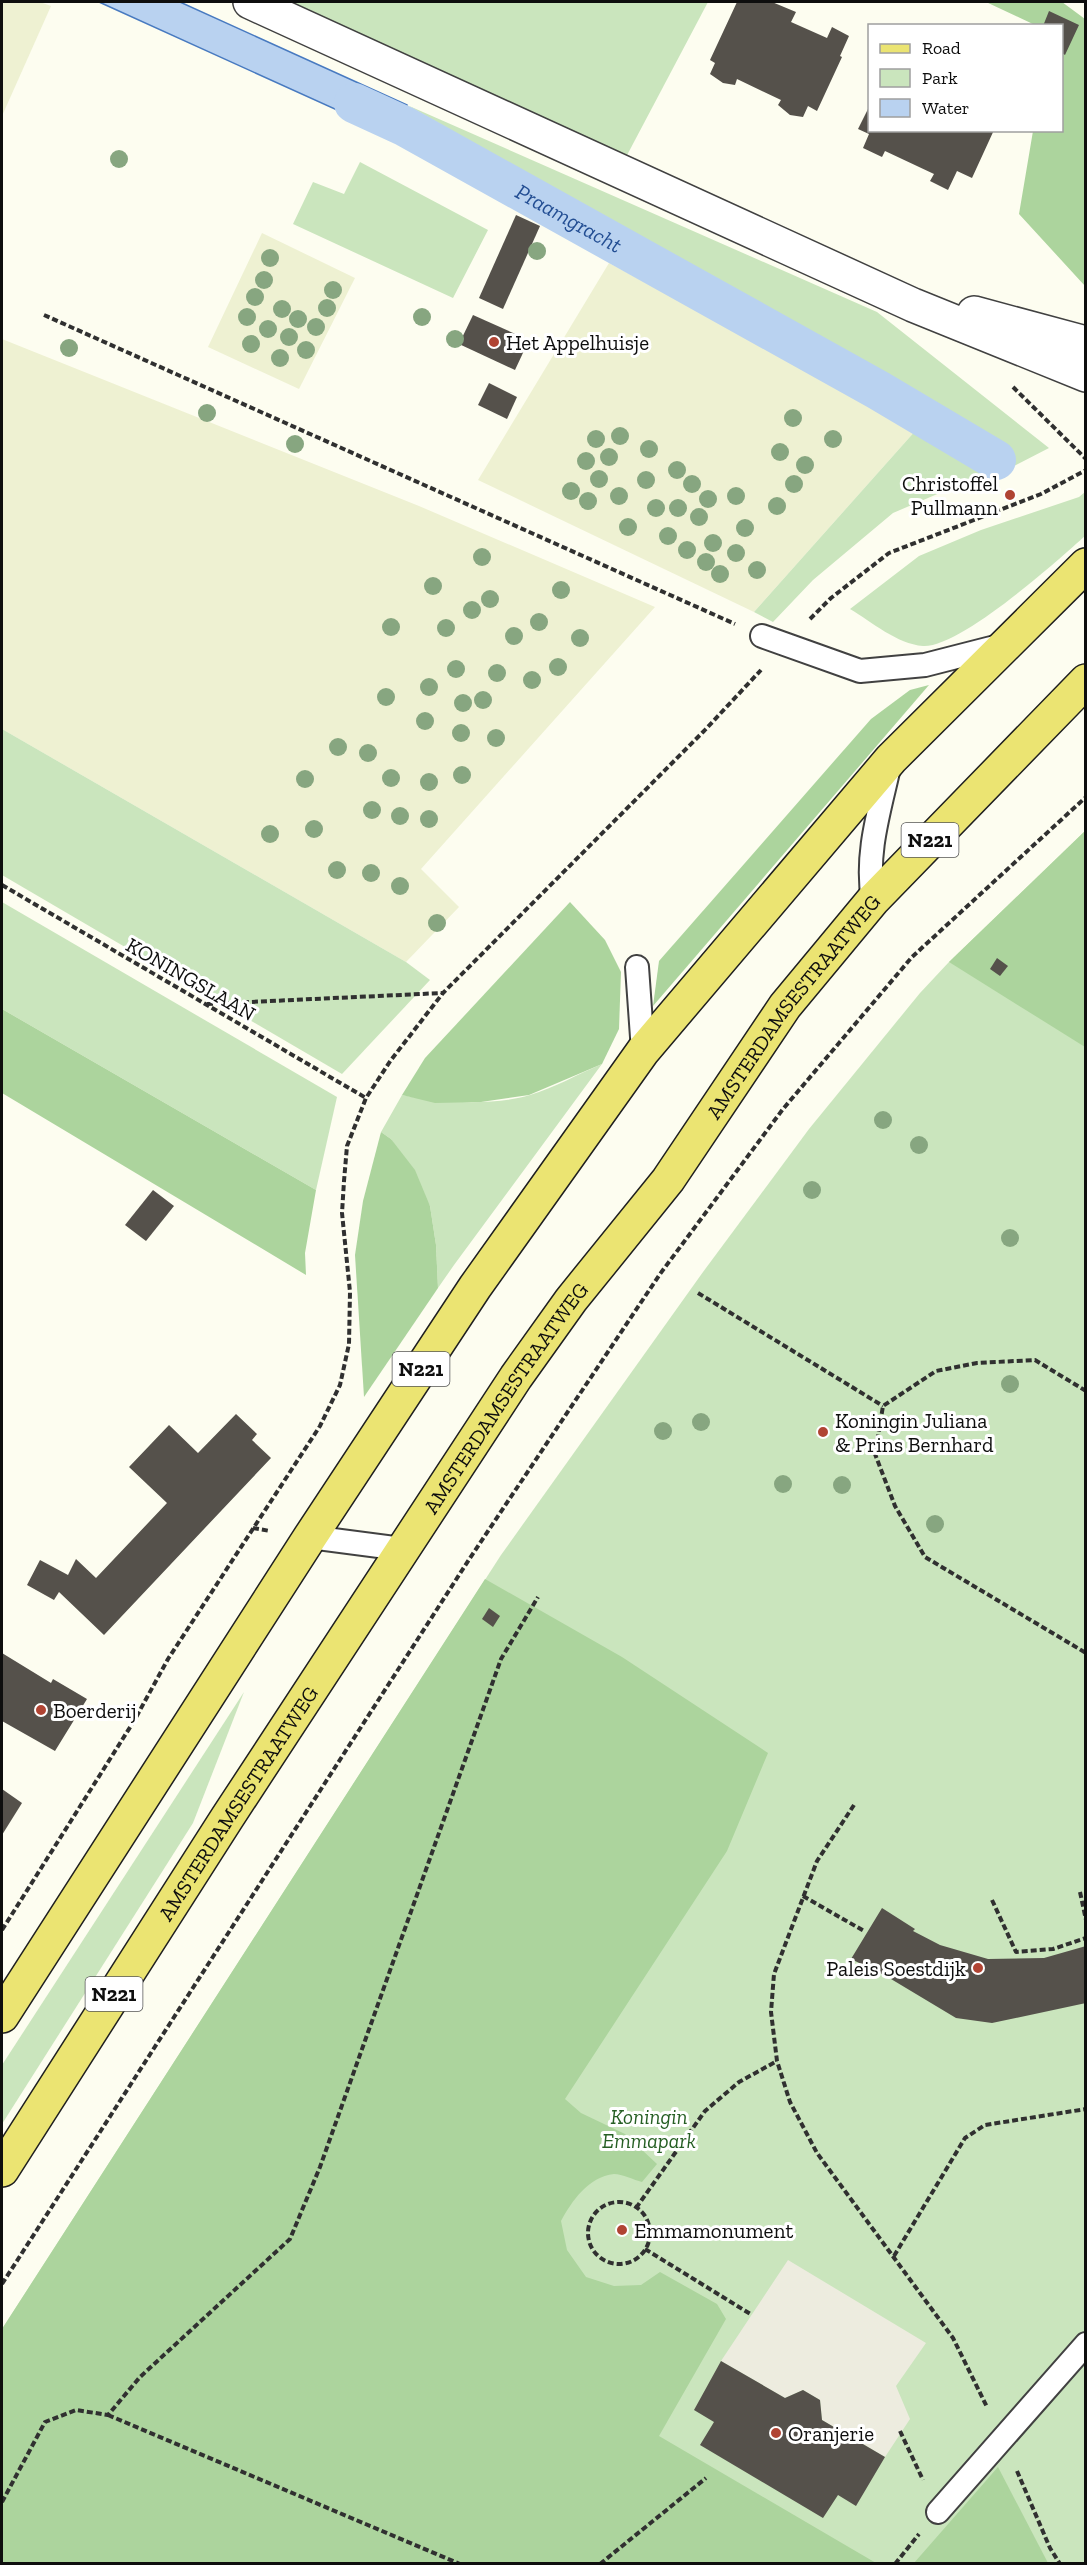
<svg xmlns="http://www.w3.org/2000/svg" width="1087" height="2565" font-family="'Zilla Slab',serif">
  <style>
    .farmland { fill: #eef1d2 }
    .green { fill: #cae5bd }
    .forest { fill: #acd49d }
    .plaza { fill: #edecdf }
    .water { fill: #b9d2f0; stroke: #487ac0; stroke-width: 1.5 }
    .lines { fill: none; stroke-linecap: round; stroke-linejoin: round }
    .canal { stroke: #b9d2f0; stroke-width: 40 }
    .building { fill: #55514b }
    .service-casing { stroke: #414141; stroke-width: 26 }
    .minor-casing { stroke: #414141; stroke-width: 36 }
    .primary-casing { stroke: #1f1f1f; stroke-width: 36 }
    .path { stroke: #303030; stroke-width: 4; stroke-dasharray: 6 3; stroke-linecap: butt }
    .service { stroke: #fff; stroke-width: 22 }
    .minor { stroke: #fff; stroke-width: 33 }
    .primary { stroke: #ebe472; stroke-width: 33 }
    .tree { fill: #87a680 }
    .poi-dot { fill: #b04433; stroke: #fff; stroke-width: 2 }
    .labels { text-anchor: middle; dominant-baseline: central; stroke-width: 6; stroke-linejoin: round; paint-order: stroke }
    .shield { fill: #fff; stroke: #565656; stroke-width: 1.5 }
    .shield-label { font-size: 20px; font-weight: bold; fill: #0e0e0e }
    .poi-label { font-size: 21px; fill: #0e0e0e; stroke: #fff; text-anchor: start }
    .street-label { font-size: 21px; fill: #0e0e0e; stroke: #fff }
    .park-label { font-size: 21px; font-style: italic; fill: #265f24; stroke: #fff }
    .water-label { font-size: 22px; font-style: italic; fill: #234e93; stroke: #fff }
  </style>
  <rect width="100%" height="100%" fill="#fdfdf0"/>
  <g class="farmland">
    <path d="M2,2H40L51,6L2,116Z"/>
    <path d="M262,233L355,278L299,389L208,347Z"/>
    <path d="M609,263L917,429L754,612L478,480Z"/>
    <path d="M2,339L419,506L655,607L421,869L459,907L406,962L2,729Z"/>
  </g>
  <g class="green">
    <path d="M282,2H708L625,159Z"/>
    <path d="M407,105L877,312L1049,448L1014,466L963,483L893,513L813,580L773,622L754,612L933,411L900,389Z"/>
    <path d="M360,162L488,230L453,298L293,224L313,182L344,194Z"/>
    <path d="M1085,492V536C1056,562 960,648 923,646C897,644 872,622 850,609L919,556L981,530L1079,497Z"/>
    <path d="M2,729L406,962L430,980L342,1074L2,875Z"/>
    <path d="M1085,831V2563H2V2329L501,1555L703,1272L809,1129L920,993L949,962Z"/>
    <path d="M2,902L337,1097L316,1190L2,1009Z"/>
    <path d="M602,1064L454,1265L438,1288L436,1245L430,1206L391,1139L381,1132L402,1095C439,1103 493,1106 530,1095C554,1088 578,1074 602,1064Z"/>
    <path d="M244,1692L193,1823L2,2124V2065Z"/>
  </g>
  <g class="forest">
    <path d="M986,2H1062L1085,19V286L1019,214L1033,131L1062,130V26L1035,25Z"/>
    <path d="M929,685L653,1006L659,961L871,719L910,690Z"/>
    <path d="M1085,831V1047L949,962Z"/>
    <path d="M570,902L605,940L621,972L619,1029L602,1064L529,1095L481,1102L435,1103L402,1095L425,1058Z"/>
    <path d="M2,1009L316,1190L305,1253L306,1275L2,1093Z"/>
    <path d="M381,1132L391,1139L415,1170L430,1206L436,1245L438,1288L364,1397L355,1255L363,1201Z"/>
    <path d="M485,1579L622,1657L768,1753L727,1851L565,2099L581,2113L625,2134L657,2164L642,2182C634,2180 622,2174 614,2174C588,2177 572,2201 561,2221L567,2250L586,2277L614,2286L641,2285L660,2272L717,2304L726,2319L659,2436L876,2563H2V2329Z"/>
    <path d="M998,2467L1048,2563H914Z"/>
  </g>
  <path class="plaza" d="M788,2260L926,2343L896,2386L910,2419L885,2457L822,2420L820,2400L803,2390L785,2398L721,2361Z"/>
  <path class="water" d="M99,2H180L407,105L401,139Z"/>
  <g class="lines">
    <path class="canal" id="s1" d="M354,103L404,126L878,390L996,460"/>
  </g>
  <g class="building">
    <path d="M737,2H772L796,12L791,22L827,38L832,27L849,36L840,56L842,57L817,111L808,106L803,117L790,115L778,105L781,100L737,79L735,85L723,83L710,74L715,63L710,60Z"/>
    <path d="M1049,11L1079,25L1065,55L1062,53V26H1043Z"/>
    <path d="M870,105V130H994L972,178L957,171L948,190L930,181L934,174L885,151L882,157L863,148L869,134L858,129Z"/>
    <path d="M516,215L540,226L503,309L479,298Z"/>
    <path d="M473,315L529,340L515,370L459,344Z"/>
    <path d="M489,383L517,397L507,419L478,405Z"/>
    <path d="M997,958L1008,966L1000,976L990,969Z"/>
    <path d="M153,1190L174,1206L146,1241L125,1225Z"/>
    <path d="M236,1414L257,1434L252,1440L271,1458L104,1635L59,1592L54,1600L27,1585L40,1560L68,1575L76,1559L96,1578L167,1503L129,1467L169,1425L198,1453Z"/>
    <path d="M489,1608L500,1616L493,1627L482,1619Z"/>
    <path d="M2,1653L51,1683L53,1679L87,1699L55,1751L2,1721Z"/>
    <path d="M2,1789L22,1803L2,1835Z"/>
    <path d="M882,1908L915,1929L913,1931L940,1945L988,1959L1044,1958L1086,1946V2003L992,2023L956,2018L886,1976L851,1959Z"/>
    <path d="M721,2361L785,2398L803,2390L820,2400L822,2420L885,2457L856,2506L838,2495L823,2518L700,2445L714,2422L694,2410Z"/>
  </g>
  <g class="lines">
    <defs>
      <g id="service">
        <path d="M762,636L860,671L925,665L1003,645"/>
        <path d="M873,900C865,853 880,809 890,763"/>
        <path d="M637,967L643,1051"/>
        <path d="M310,1537L402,1549"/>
        <path d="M938,2512L1086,2344"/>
      </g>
      <g id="minor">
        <path d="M250,2L913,305L1086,375"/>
        <path d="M974,313L1086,343"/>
      </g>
      <g id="primary">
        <path d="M2,2016L310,1537L475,1287L643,1051L891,759L1086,565"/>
        <path id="s2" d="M2,2170L227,1818L516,1377L571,1300L668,1180L785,1006L873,900L1086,681"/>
      </g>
    </defs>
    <use href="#service" class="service-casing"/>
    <use href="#minor" class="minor-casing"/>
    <use href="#primary" class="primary-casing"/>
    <g class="path">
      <path d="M44,315L735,624"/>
      <path d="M1013,387L1086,459"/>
      <path d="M810,619L831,598L889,553L1041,494L1086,470"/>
      <path d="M2,885L366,1098"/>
      <path d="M207,1004L442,993"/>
      <path d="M698,1293L883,1406"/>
      <path d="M1086,1391L1035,1360L977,1363L936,1371L883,1406L875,1454L895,1506L925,1557L1086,1653"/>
      <path d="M253,1528L270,1531"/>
      <path d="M854,1805L817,1861L774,1974L771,2012L777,2061L790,2102L817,2153L953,2338L987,2407"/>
      <path d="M1080,1892L1086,1920"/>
      <path d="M803,1896L864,1931"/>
      <path d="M992,1900L1016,1952L1053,1949L1086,1938"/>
      <path d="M2,1930L134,1721L168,1659L320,1426L340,1385L349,1344L350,1292L342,1213L344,1181L347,1146L366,1098L391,1060L443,993L704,731L761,670"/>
      <circle cx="619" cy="2233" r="31"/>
      <path d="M636,2208L705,2111L739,2082L777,2061"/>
      <path d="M645,2249L752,2315"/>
      <path d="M894,2256L965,2138L985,2125L1086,2109"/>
      <path d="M2,2284L470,1558L660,1274L783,1109L912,957L1086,797"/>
      <path d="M108,2415L460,2564"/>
      <path d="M900,2431L923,2480"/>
      <path d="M1017,2471L1050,2548L1060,2564"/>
      <path d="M2,2502L45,2422L76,2410L108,2415L140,2377L290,2239L320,2167L501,1659L538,1597"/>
      <path d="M600,2564L706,2478"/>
      <path d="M895,2564L919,2534"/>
    </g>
    <use href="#service" class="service"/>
    <use href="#minor" class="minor"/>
    <use href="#primary" class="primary"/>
  </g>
  <g class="tree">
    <circle cx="119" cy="159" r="9"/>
    <circle cx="537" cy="251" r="9"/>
    <circle cx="270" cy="258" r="9"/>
    <circle cx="264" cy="280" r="9"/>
    <circle cx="333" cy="290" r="9"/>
    <circle cx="255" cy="297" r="9"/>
    <circle cx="327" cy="308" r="9"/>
    <circle cx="282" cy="309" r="9"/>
    <circle cx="247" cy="317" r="9"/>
    <circle cx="422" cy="317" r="9"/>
    <circle cx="298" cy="319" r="9"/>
    <circle cx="316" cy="327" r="9"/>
    <circle cx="268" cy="329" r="9"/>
    <circle cx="289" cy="337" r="9"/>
    <circle cx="455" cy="339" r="9"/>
    <circle cx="251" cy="344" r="9"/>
    <circle cx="69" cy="348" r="9"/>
    <circle cx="306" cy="350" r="9"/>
    <circle cx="280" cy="358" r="9"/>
    <circle cx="207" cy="413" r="9"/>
    <circle cx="793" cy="418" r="9"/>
    <circle cx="620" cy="436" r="9"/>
    <circle cx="596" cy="439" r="9"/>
    <circle cx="833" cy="439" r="9"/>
    <circle cx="295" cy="444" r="9"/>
    <circle cx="649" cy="449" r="9"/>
    <circle cx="780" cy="452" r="9"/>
    <circle cx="609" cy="457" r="9"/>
    <circle cx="586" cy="461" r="9"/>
    <circle cx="805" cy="465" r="9"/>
    <circle cx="677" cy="470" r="9"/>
    <circle cx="599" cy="479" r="9"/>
    <circle cx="646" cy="480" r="9"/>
    <circle cx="692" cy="484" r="9"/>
    <circle cx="794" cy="484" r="9"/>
    <circle cx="571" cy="491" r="9"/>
    <circle cx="619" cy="496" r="9"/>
    <circle cx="736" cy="496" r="9"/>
    <circle cx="708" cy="499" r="9"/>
    <circle cx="588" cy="501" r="9"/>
    <circle cx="777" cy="506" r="9"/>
    <circle cx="656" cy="508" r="9"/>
    <circle cx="678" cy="508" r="9"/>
    <circle cx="699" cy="517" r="9"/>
    <circle cx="628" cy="527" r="9"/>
    <circle cx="745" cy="528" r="9"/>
    <circle cx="668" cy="536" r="9"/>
    <circle cx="713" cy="543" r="9"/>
    <circle cx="687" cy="550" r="9"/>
    <circle cx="736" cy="553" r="9"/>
    <circle cx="482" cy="557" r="9"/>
    <circle cx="706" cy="562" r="9"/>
    <circle cx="757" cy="570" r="9"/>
    <circle cx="720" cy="574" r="9"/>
    <circle cx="433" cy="586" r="9"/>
    <circle cx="561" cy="590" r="9"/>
    <circle cx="490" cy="599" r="9"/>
    <circle cx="472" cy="610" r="9"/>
    <circle cx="539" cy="622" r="9"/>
    <circle cx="391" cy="627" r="9"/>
    <circle cx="446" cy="628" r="9"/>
    <circle cx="514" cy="636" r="9"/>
    <circle cx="580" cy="638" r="9"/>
    <circle cx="558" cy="667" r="9"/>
    <circle cx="456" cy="669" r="9"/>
    <circle cx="497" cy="673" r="9"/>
    <circle cx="532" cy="680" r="9"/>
    <circle cx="429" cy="687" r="9"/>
    <circle cx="386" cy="697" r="9"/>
    <circle cx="483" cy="700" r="9"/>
    <circle cx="463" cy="703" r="9"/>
    <circle cx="425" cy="721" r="9"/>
    <circle cx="461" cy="733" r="9"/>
    <circle cx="496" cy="738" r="9"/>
    <circle cx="338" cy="747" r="9"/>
    <circle cx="368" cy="753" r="9"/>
    <circle cx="462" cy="775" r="9"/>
    <circle cx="391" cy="778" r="9"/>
    <circle cx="305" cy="779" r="9"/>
    <circle cx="429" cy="782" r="9"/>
    <circle cx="372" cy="810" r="9"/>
    <circle cx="400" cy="816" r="9"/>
    <circle cx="429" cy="819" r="9"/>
    <circle cx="314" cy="829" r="9"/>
    <circle cx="270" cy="834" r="9"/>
    <circle cx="337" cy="870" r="9"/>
    <circle cx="371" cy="873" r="9"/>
    <circle cx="400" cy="886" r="9"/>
    <circle cx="437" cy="923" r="9"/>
    <circle cx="883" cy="1120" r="9"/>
    <circle cx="919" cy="1145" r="9"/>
    <circle cx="812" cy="1190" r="9"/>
    <circle cx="1010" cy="1238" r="9"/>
    <circle cx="1010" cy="1384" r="9"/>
    <circle cx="701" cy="1422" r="9"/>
    <circle cx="663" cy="1431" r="9"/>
    <circle cx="783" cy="1484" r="9"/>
    <circle cx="842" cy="1485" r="9"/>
    <circle cx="935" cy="1524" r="9"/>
  </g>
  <g class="poi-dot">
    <circle cx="494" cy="342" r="6"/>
    <circle cx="1010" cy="495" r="6"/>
    <circle cx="823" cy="1432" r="6"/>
    <circle cx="41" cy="1710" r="6"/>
    <circle cx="978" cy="1968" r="6"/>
    <circle cx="622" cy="2230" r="6"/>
    <circle cx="776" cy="2433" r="6"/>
  </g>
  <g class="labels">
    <g class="shield">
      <rect x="901.5" y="823" width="57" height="34" rx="4.5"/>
      <rect x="392.5" y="1352" width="57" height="34" rx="4.5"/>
      <rect x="85.5" y="1977" width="57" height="34" rx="4.5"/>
    </g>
    <g class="shield-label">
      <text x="930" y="840">N221</text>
      <text x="421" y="1369">N221</text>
      <text x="114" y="1994">N221</text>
    </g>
    <g class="poi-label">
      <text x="506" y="342">Het Appelhuisje</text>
      <text x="998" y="483" text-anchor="end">Christoffel<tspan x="998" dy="24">Pullmann</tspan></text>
      <text x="835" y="1420">Koningin Juliana<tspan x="835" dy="24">&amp; Prins Bernhard</tspan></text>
      <text x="53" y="1710">Boerderij</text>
      <text x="966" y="1968" text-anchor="end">Paleis Soestdijk</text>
      <text x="634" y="2230">Emmamonument</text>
      <text x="788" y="2433">Oranjerie</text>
    </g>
    <g class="street-label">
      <text transform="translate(191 979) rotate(30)">KONINGSLAAN</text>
      <text stroke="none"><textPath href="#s2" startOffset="1408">AMSTERDAMSESTRAATWEG</textPath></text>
      <text stroke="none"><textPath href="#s2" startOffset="922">AMSTERDAMSESTRAATWEG</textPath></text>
      <text stroke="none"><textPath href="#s2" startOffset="436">AMSTERDAMSESTRAATWEG</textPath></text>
    </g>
    <g class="park-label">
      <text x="649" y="2116">Koningin<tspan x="649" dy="24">Emmapark</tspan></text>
    </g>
    <g class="water-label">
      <text stroke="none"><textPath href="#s1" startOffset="244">Praamgracht</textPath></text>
    </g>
  </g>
  <rect width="1087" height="2565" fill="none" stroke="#0e0e0e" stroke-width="6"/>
  <rect x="868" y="24" width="195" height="108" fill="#ffffff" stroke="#9f9f9f" stroke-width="1.5"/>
  <rect x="880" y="44" width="30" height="9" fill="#ebe472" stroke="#9f9f9f" stroke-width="1.5"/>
  <text x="922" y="54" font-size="18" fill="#0e0e0e">Road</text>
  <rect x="880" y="69" width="30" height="18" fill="#cae5bd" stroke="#9f9f9f" stroke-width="1.5"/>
  <text x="922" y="84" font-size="18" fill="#0e0e0e">Park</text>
  <rect x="880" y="99" width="30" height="18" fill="#b9d2f0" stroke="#9f9f9f" stroke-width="1.5"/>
  <text x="922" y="114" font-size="18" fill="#0e0e0e">Water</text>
</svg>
